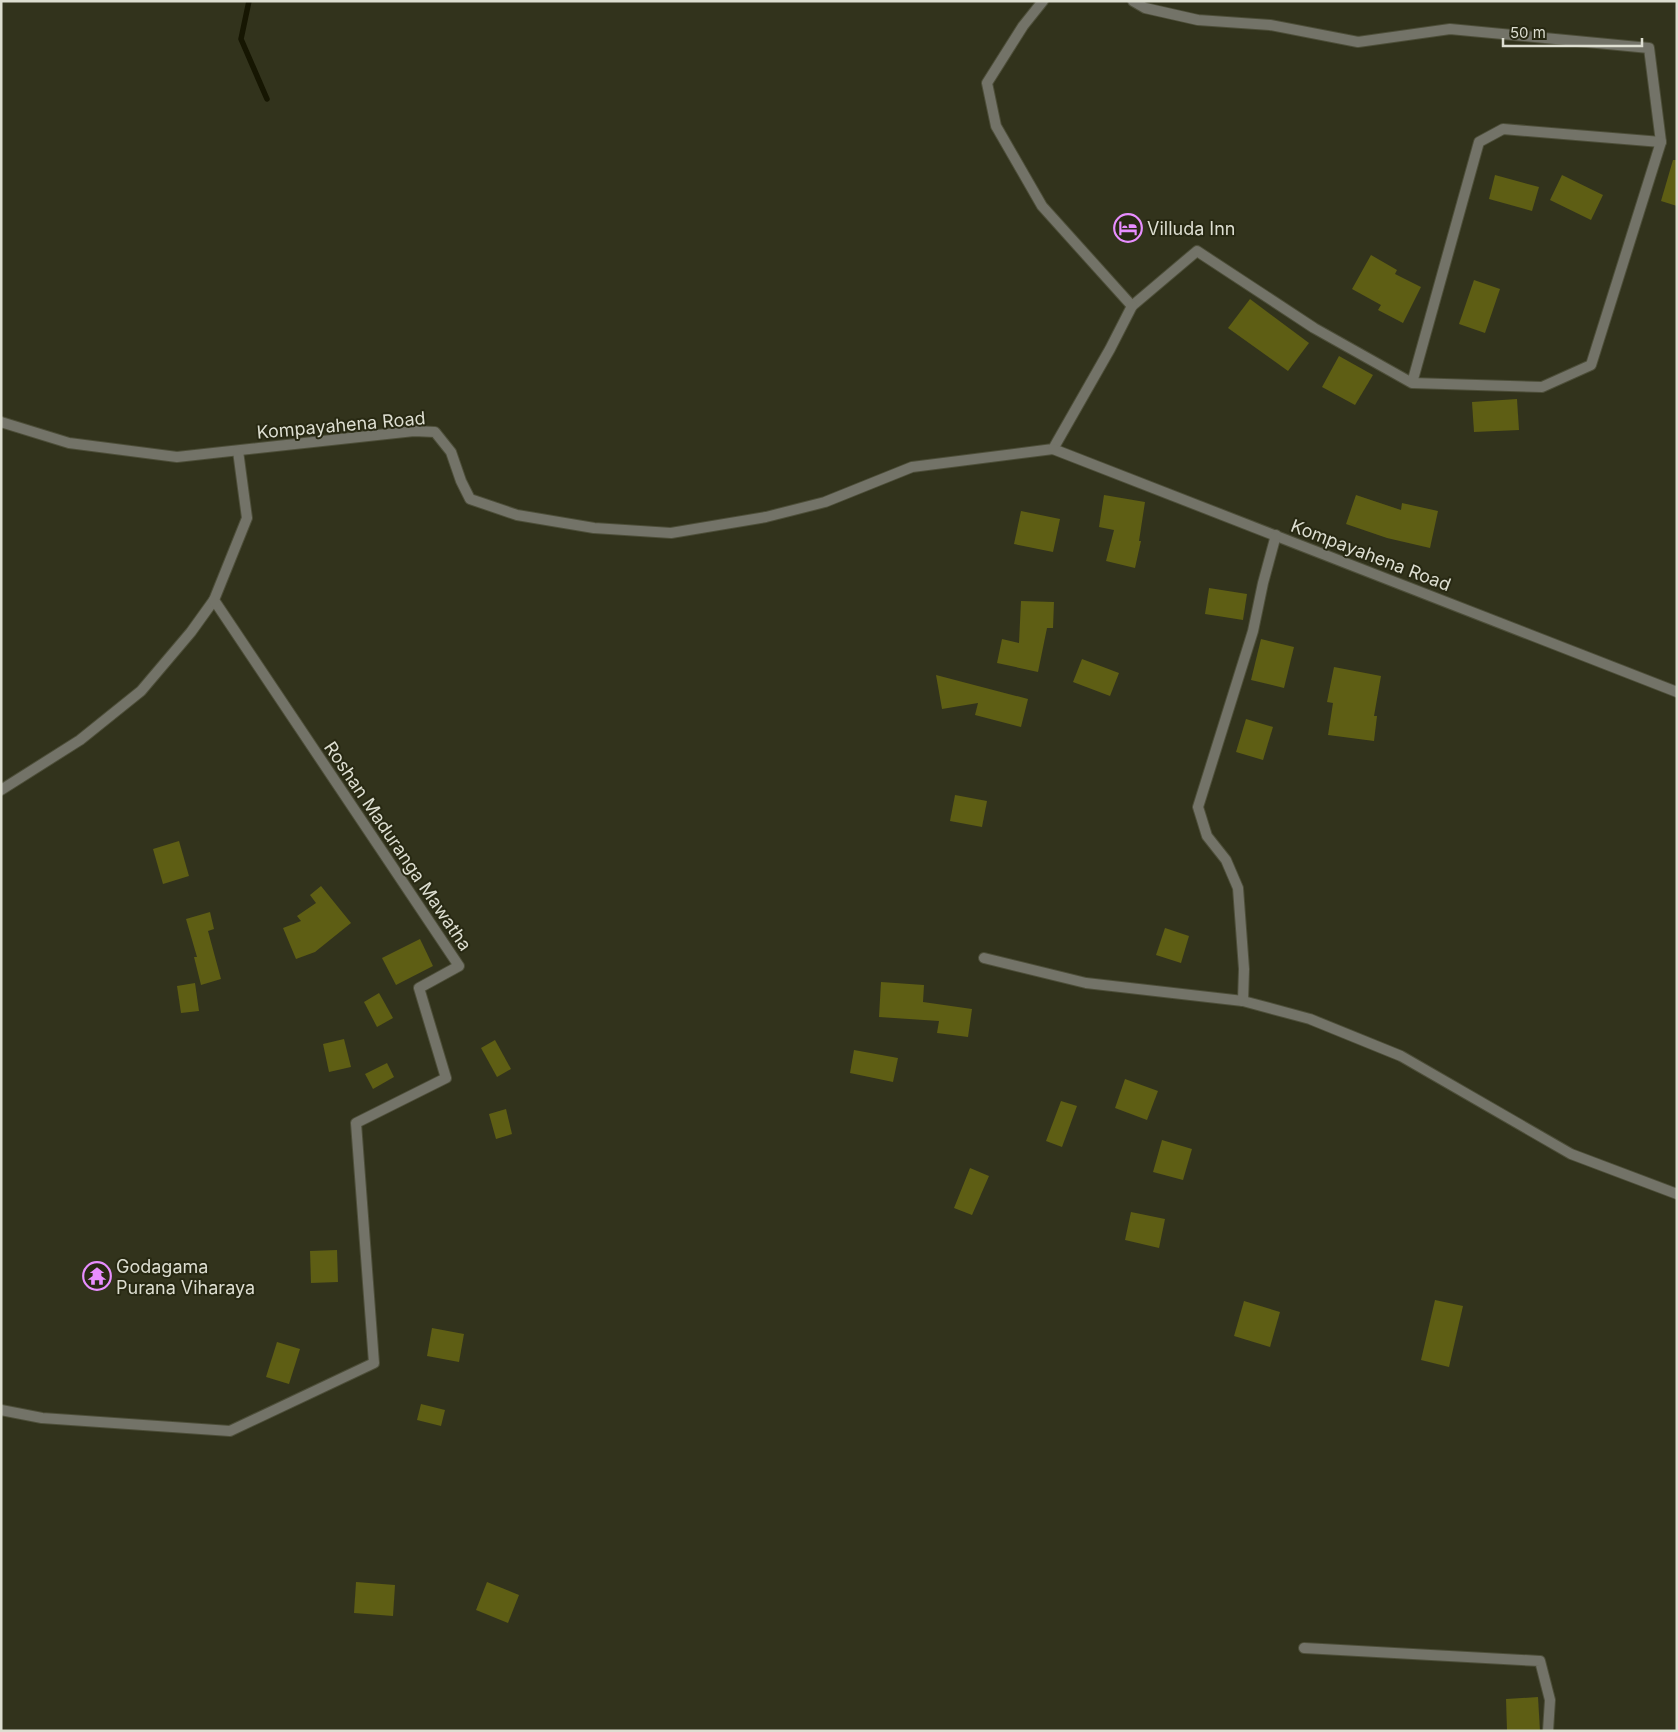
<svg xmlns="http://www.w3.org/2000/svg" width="1678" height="1732" font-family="Inter,sans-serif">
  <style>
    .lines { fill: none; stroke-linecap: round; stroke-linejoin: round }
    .stream { stroke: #161602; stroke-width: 5.5 }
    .building { fill: #5e5e14 }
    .minor-casing { stroke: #4d4e39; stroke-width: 12 }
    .minor { stroke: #737368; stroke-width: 10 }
    .labels { text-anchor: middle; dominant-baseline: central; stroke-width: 4; stroke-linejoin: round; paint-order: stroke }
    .poi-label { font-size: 18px; fill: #ddded1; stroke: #282913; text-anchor: start }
    .street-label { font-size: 18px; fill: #ddded1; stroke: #282913 }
  </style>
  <rect width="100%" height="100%" fill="#32331c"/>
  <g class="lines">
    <path class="stream" d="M249,1L241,39L267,99"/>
  </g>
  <g class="building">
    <path d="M1673,160H1677V206L1661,201Z"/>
    <path d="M1495,175L1539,187L1532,211L1489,199Z"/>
    <path d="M1562,175L1603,195L1591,220L1550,200Z"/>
    <path d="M1371,255L1397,270L1395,274L1421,287L1403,323L1378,310L1381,305L1352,289Z"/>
    <path d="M1474,280L1500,289L1485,333L1459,324Z"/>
    <path d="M1250,299L1309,343L1288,371L1228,328Z"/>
    <path d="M1339,356L1373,375L1355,405L1322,387Z"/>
    <path d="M1517,399L1519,430L1474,432L1472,402Z"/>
    <path d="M1104,495L1145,502L1139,541H1141L1135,568L1106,561L1114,530L1099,527Z"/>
    <path d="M1356,495L1401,510L1402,503L1438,511L1430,548L1387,538L1346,524Z"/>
    <path d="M1021,511L1060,519L1053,552L1014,544Z"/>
    <path d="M1209,588L1247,594L1243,620L1205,614Z"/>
    <path d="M1021,601L1054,602L1053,628H1047L1038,672L997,663L1002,639L1019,643Z"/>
    <path d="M1261,639L1294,647L1284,688L1251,680Z"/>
    <path d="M1082,659L1119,673L1110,696L1073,682Z"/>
    <path d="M1334,667L1381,676L1374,716H1377L1374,741L1328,735L1333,703L1327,702Z"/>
    <path d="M936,675L1028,699L1021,727L975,715L978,703L942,709Z"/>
    <path d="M1246,719L1273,727L1263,760L1236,752Z"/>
    <path d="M955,795L987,801L982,827L950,821Z"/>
    <path d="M179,841L189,876L163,884L153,849Z"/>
    <path d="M321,886L351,923L315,952L296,959L283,928L301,921L297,916L316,903L310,895Z"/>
    <path d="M210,912L214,929L208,931L221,979L201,985L194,957H197L186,919Z"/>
    <path d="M1165,928L1189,936L1181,963L1156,955Z"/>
    <path d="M420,939L433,966L396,985L382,958Z"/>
    <path d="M881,982L924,985L923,1002L972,1009L968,1037L937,1033L939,1021L879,1017Z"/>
    <path d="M195,983L199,1011L181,1013L177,986Z"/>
    <path d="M379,993L393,1018L377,1027L364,1002Z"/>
    <path d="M344,1039L351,1067L329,1072L323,1044Z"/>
    <path d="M495,1040L511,1069L497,1077L481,1048Z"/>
    <path d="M854,1050L898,1058L893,1082L850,1073Z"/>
    <path d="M387,1063L394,1077L373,1089L365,1074Z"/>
    <path d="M1125,1079L1158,1091L1147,1120L1115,1108Z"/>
    <path d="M1061,1101L1077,1106L1062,1147L1046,1141Z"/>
    <path d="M506,1109L512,1134L496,1139L489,1114Z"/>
    <path d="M1162,1140L1192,1149L1183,1180L1153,1172Z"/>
    <path d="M970,1168L989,1176L972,1215L954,1208Z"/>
    <path d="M1131,1212L1165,1219L1159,1248L1125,1240Z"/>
    <path d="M337,1250L338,1282L311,1283L310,1251Z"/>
    <path d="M1435,1300L1463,1306L1449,1367L1421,1360Z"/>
    <path d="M1244,1301L1280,1312L1270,1347L1234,1336Z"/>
    <path d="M432,1328L464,1334L459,1362L427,1356Z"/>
    <path d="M277,1342L300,1349L289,1384L266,1377Z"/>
    <path d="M421,1404L445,1410L441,1426L417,1420Z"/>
    <path d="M356,1582L395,1585L393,1616L354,1613Z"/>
    <path d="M487,1582L519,1595L508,1623L476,1610Z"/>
    <path d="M1538,1697L1540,1731H1507L1506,1699Z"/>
  </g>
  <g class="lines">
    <defs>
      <g id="minor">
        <path d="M1133,1L1145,8L1198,20L1270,25L1358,42L1450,29L1649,48L1661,142"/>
        <path d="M1132,306L1197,251L1314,328L1412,383L1542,387L1591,365L1661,142L1503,129L1479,142L1412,383"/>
        <path d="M1,422L69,443L177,457L414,431L435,432L451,452L461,481L470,499L517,515L594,528L671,533L766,517L825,502L912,467L1053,449L1110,349L1132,306L1042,206L996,126L987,83L1023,26L1043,1"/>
        <path d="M1053,449L1677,692"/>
        <path d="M1,790L80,740L141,691L191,632L214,600"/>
        <path d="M984,958L1086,983L1243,1001L1310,1019L1401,1056L1571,1154L1677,1194"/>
        <path d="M1243,1001L1244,969L1238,888L1226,860L1207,836L1198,807L1253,631L1263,583L1276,535"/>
        <path d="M1,1410L42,1418L230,1431L374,1363L356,1123L446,1078L419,988L459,966L214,600L247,518L238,451"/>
        <path d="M1304,1648L1540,1661L1550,1700L1548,1731"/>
      </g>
    </defs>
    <use href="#minor" class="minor-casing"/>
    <use href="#minor" class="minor"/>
  </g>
  <defs>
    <symbol id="hotel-ring" viewBox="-11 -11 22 22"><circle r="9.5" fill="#282913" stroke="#e88eff" stroke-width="1.5"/><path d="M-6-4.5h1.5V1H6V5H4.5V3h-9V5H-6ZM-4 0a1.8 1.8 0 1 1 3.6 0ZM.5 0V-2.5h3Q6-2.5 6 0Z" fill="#e88eff"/></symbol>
    <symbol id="temple-ring" viewBox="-11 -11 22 22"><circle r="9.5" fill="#282913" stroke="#e88eff" stroke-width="1.5"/><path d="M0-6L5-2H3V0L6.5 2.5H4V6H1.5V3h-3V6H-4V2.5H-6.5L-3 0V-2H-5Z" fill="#e88eff"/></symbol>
  </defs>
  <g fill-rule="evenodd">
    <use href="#hotel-ring" x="1112" y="212" width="32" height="32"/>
    <use href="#temple-ring" x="81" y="1260" width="32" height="32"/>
  </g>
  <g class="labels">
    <g class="poi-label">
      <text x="1147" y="228">Villuda Inn</text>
      <text x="116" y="1266">Godagama<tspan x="116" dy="21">Purana Viharaya</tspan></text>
    </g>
    <g class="street-label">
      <text transform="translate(341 425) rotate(-5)">Kompayahena Road</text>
      <text transform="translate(1371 555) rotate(21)">Kompayahena Road</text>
      <text transform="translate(398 846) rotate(56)">Roshan Maduranga Mawatha</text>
    </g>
  </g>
  <rect width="1678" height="1732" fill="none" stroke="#ddded1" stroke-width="5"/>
  <path d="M1503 38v8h139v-8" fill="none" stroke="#ddded1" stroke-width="2.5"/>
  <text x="1510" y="38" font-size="15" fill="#ddded1" stroke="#282913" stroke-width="4" paint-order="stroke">50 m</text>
</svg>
